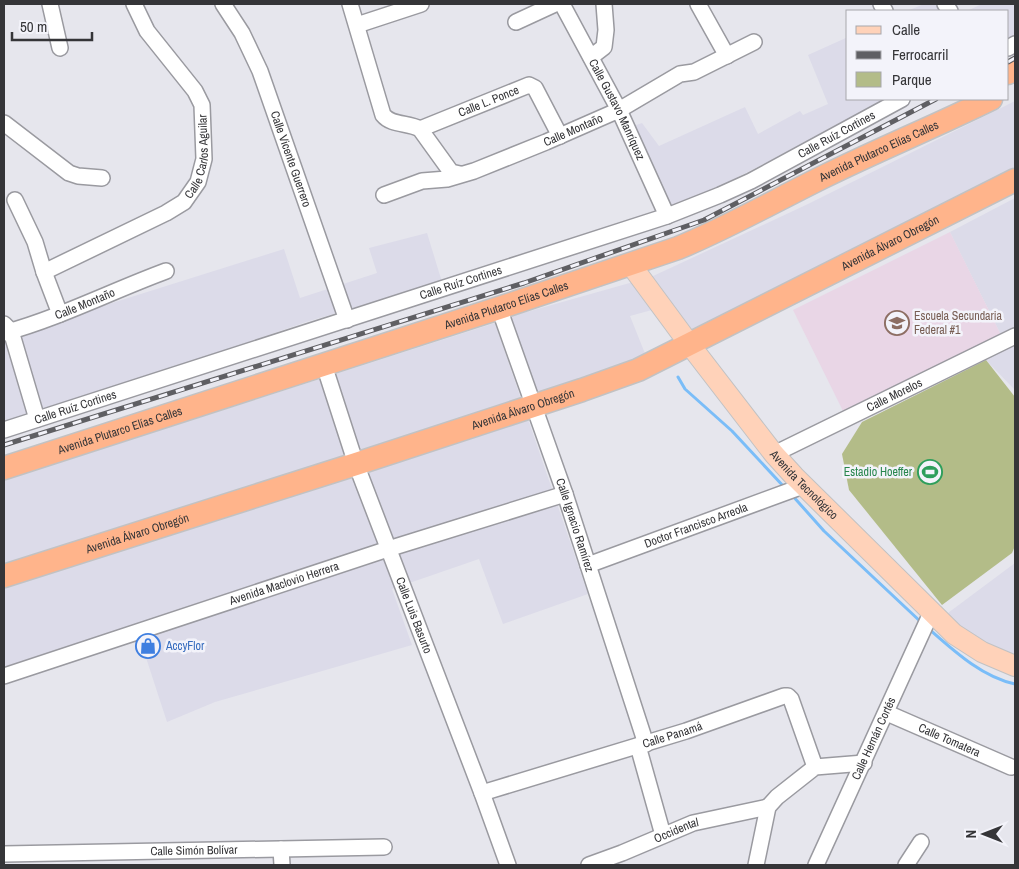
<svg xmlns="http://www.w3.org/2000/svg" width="1019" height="869" font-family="'Archivo Narrow',sans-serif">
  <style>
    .built { fill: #dcdbe9 }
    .education { fill: #e9d6e6 }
    .green { fill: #b3bc88 }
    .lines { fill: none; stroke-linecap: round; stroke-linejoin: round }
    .stream { stroke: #7abdf8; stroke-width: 3 }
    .minor-casing { stroke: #9a9aa0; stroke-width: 18 }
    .major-casing { stroke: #c2c2c3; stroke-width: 22 }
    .highway-casing { stroke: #c2c2c3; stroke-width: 25 }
    .minor { stroke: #fff; stroke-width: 15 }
    .major { stroke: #ffd2b9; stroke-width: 20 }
    .highway { stroke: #ffb48b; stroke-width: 22 }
    .rail-casing { stroke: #5f5f63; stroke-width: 5 }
    .rail { stroke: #f3f3fa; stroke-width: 3; stroke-dasharray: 9; stroke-linecap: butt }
    .labels { text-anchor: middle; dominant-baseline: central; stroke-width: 5; stroke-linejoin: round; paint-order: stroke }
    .street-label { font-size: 12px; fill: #353538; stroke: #f3f3fa }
    .education-label { font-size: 12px; fill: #785e54; stroke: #f3f3fa; text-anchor: start }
    .leisure-label { font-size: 12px; fill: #27864d; stroke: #f3f3fa; text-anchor: end }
    .shop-label { font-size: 12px; fill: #366cbe; stroke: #f3f3fa; text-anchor: start }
  </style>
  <rect width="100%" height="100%" fill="#e6e6ed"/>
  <g class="built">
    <path d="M924,4H936L940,11H907Z"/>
    <path d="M982,4H1015V35L1008,39V11H967Z"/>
    <path d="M848,37V99H891L724,184L669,209L631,127L642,123L659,146L745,107L758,134L800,111L803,115L828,104L808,55Z"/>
    <path d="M1015,101V167L691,331L670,305L630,316L646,356L538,394L509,317L651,277L808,204Z"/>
    <path d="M1015,198V328L1001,335L950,232Z"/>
    <path d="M427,233L442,282L306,322L144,378L4,422V337L284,249L300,298L377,273L369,248Z"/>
    <path d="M495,323L588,594L503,624L479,559L392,589L412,645L215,702L167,722L135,624L4,667V480Z"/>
    <path d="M1015,344V390L986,360Z"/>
    <path d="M1015,563V657L964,633L948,613Z"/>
  </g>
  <path class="education" d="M950,232L1001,335L844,413L793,310Z"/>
  <path class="green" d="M986,360L1015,397V546L1012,553L942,605L849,490L842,454L862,422Z"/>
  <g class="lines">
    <g class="stream">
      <path d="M678,377L685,389L732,431L785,488"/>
      <path d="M791,494L824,531L922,623"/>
      <path d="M929,629C954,651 982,677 1015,684"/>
    </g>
    <defs>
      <g id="minor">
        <path d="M50,4L60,48"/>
        <path id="s1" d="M223,4L242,33L260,71L347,320"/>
        <path d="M350,4L383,115C392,126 408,122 420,129L451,172L460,174"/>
        <path id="s2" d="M562,4L619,110L667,216"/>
        <path d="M698,4L727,56"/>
        <path d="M881,4L885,11"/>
        <path d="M945,4L950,11"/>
        <path d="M516,22L555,4"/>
        <path d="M357,25L421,4"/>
        <path d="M1008,48L1015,44"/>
        <path d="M591,57L604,47L606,30L604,4"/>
        <path d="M4,123L69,173L78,176L102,178"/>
        <path id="s3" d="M420,129L529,85L535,88L560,136"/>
        <path id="s4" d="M384,195L422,181L447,179L474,171L546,142L619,110L680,74L694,72L754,42"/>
        <path d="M15,200L35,242L44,272L60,314"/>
        <path id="s5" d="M44,272L166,213L184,202L198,182L204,159L202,105L195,91L147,31L134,4"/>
        <path id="s6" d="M499,308L565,494L646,744"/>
        <path d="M4,324L11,331L37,419"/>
        <path id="s7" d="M4,333C59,318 112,291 166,271"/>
        <path id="s8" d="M324,365L356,464L482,793L508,865"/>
        <path id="s9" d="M4,430L667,216L720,195L751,181L902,99"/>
        <path id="s10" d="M774,454L1015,336"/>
        <path id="s11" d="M588,565L803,486"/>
        <path id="s12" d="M4,676L388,549L565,494"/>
        <path id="s13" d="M887,713L1011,767"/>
        <path d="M638,746L663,835"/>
        <path id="s14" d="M482,793L686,731L784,696H788L791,699L815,767"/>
        <path d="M281,849L282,865"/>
        <path id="s15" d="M4,854L384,847"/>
        <path id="s16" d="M589,865L622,853L693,823L768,807"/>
        <path d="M756,865L768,807L777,797L815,767L864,763"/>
        <path id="s17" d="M816,865L931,613"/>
        <path d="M906,865L921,842"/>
      </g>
      <g id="major">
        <path id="s18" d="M631,265L690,345L774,454L794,476L954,634L982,652L1015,666"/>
      </g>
      <g id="highway">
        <path d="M1008,73L1015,69"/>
        <path id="s19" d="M4,468L499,308L678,248C729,227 776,200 825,176C880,149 936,126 991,99"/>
        <path id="s20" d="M4,576L356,464L582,390L638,370L1015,180"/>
      </g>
    </defs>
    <use href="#minor" class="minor-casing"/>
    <use href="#major" class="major-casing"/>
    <use href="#highway" class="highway-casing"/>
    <use href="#minor" class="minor"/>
    <use href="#major" class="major"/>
    <use href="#highway" class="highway"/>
    <defs>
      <g id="rail">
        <path d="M1008,62L1015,58"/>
        <path d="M4,445L524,283L704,220L936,99"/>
      </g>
    </defs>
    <use href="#rail" class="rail-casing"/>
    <use href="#rail" class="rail"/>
  </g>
  <defs>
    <symbol id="school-ring" viewBox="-11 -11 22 22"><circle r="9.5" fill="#f3f3fa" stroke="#8d6e63" stroke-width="1.5"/><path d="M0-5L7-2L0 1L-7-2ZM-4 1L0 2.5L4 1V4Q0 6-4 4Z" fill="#8d6e63"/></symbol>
    <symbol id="stadium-ring" viewBox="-11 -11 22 22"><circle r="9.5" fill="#f3f3fa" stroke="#2e9e5b" stroke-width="1.5"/><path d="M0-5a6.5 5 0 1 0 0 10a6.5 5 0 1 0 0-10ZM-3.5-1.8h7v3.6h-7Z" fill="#2e9e5b"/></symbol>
    <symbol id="shop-ring" viewBox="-11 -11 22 22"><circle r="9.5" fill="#f3f3fa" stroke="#3f7fe0" stroke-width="1.5"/><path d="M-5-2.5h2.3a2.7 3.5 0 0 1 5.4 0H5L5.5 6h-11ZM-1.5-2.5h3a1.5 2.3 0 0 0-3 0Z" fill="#3f7fe0"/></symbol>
  </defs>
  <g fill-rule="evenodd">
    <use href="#school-ring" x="883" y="309" width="28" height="28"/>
    <use href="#stadium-ring" x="916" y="458" width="28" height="28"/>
    <use href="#shop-ring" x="134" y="632" width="28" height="28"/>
  </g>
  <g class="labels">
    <g class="street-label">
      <text stroke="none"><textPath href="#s3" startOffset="74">Calle L. Ponce</textPath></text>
      <text stroke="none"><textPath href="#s2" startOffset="119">Calle Gustavo Manríquez</textPath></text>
      <text stroke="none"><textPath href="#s4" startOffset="201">Calle Montaño</textPath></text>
      <text stroke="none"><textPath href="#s9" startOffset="885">Calle Ruíz Cortines</textPath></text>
      <text stroke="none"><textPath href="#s19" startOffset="932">Avenida Plutarco Elías Calles</textPath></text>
      <text stroke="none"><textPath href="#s5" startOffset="206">Calle Carlos Aguilar</textPath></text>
      <text stroke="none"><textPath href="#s1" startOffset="170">Calle Vicente Guerrero</textPath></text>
      <text stroke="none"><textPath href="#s20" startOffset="949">Avenida Álvaro Obregón</textPath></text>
      <text stroke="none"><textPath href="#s9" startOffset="480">Calle Ruíz Cortines</textPath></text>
      <text stroke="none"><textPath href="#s7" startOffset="86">Calle Montaño</textPath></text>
      <text stroke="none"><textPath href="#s19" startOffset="528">Avenida Plutarco Elías Calles</textPath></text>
      <text stroke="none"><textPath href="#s10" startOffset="134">Calle Morelos</textPath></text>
      <text stroke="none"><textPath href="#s9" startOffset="75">Calle Ruíz Cortines</textPath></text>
      <text stroke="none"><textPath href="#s20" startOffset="545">Avenida Álvaro Obregón</textPath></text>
      <text stroke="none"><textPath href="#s19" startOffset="122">Avenida Plutarco Elías Calles</textPath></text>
      <text stroke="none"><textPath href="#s18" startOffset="280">Avenida Tecnológico</textPath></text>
      <text stroke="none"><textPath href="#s6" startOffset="230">Calle Ignacio Ramírez</textPath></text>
      <text stroke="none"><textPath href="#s11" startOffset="115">Doctor Francisco Arreola</textPath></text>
      <text stroke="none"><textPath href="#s20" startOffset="140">Avenida Álvaro Obregón</textPath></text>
      <text stroke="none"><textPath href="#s12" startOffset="295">Avenida Maclovio Herrera</textPath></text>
      <text stroke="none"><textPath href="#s8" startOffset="266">Calle Luis Basurto</textPath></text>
      <text stroke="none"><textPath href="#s14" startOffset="199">Calle Panamá</textPath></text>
      <text stroke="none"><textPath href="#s17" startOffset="139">Calle Hernán Cortés</textPath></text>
      <text stroke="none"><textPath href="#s13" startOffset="68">Calle Tomatera</textPath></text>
      <text stroke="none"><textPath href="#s16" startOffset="94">Occidental</textPath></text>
      <text stroke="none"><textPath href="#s15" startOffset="190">Calle Simón Bolívar</textPath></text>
    </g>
    <g class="education-label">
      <text x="914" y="316">Escuela Secundaria<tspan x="914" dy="14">Federal #1</tspan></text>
    </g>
    <g class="leisure-label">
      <text x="912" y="472">Estadio Hoeffer</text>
    </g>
    <g class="shop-label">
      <text x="166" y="646">AccyFlor</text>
    </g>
  </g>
  <rect width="1019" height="869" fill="none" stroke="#353538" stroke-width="10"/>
  <rect x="846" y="10" width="162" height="90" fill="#f3f3fa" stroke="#a7a7ac"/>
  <rect x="856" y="26" width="25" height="8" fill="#ffd2b9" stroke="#a7a7ac"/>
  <text x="892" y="35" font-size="15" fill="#353538">Calle</text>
  <rect x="856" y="51" width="25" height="8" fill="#5f5f63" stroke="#a7a7ac"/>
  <text x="892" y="60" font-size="15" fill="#353538">Ferrocarril</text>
  <rect x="856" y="72" width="25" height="15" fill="#b3bc88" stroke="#a7a7ac"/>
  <text x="892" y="85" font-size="15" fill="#353538">Parque</text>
  <g transform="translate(984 834) rotate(270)" stroke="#f3f3fa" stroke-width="4" paint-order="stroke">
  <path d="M0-4L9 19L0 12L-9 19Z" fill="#353538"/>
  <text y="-8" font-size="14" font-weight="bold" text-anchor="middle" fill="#353538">N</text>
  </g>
  <path d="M12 32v8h80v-8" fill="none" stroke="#353538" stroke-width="2.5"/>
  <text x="20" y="32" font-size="15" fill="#353538" stroke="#f3f3fa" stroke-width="4" paint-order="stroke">50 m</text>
</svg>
